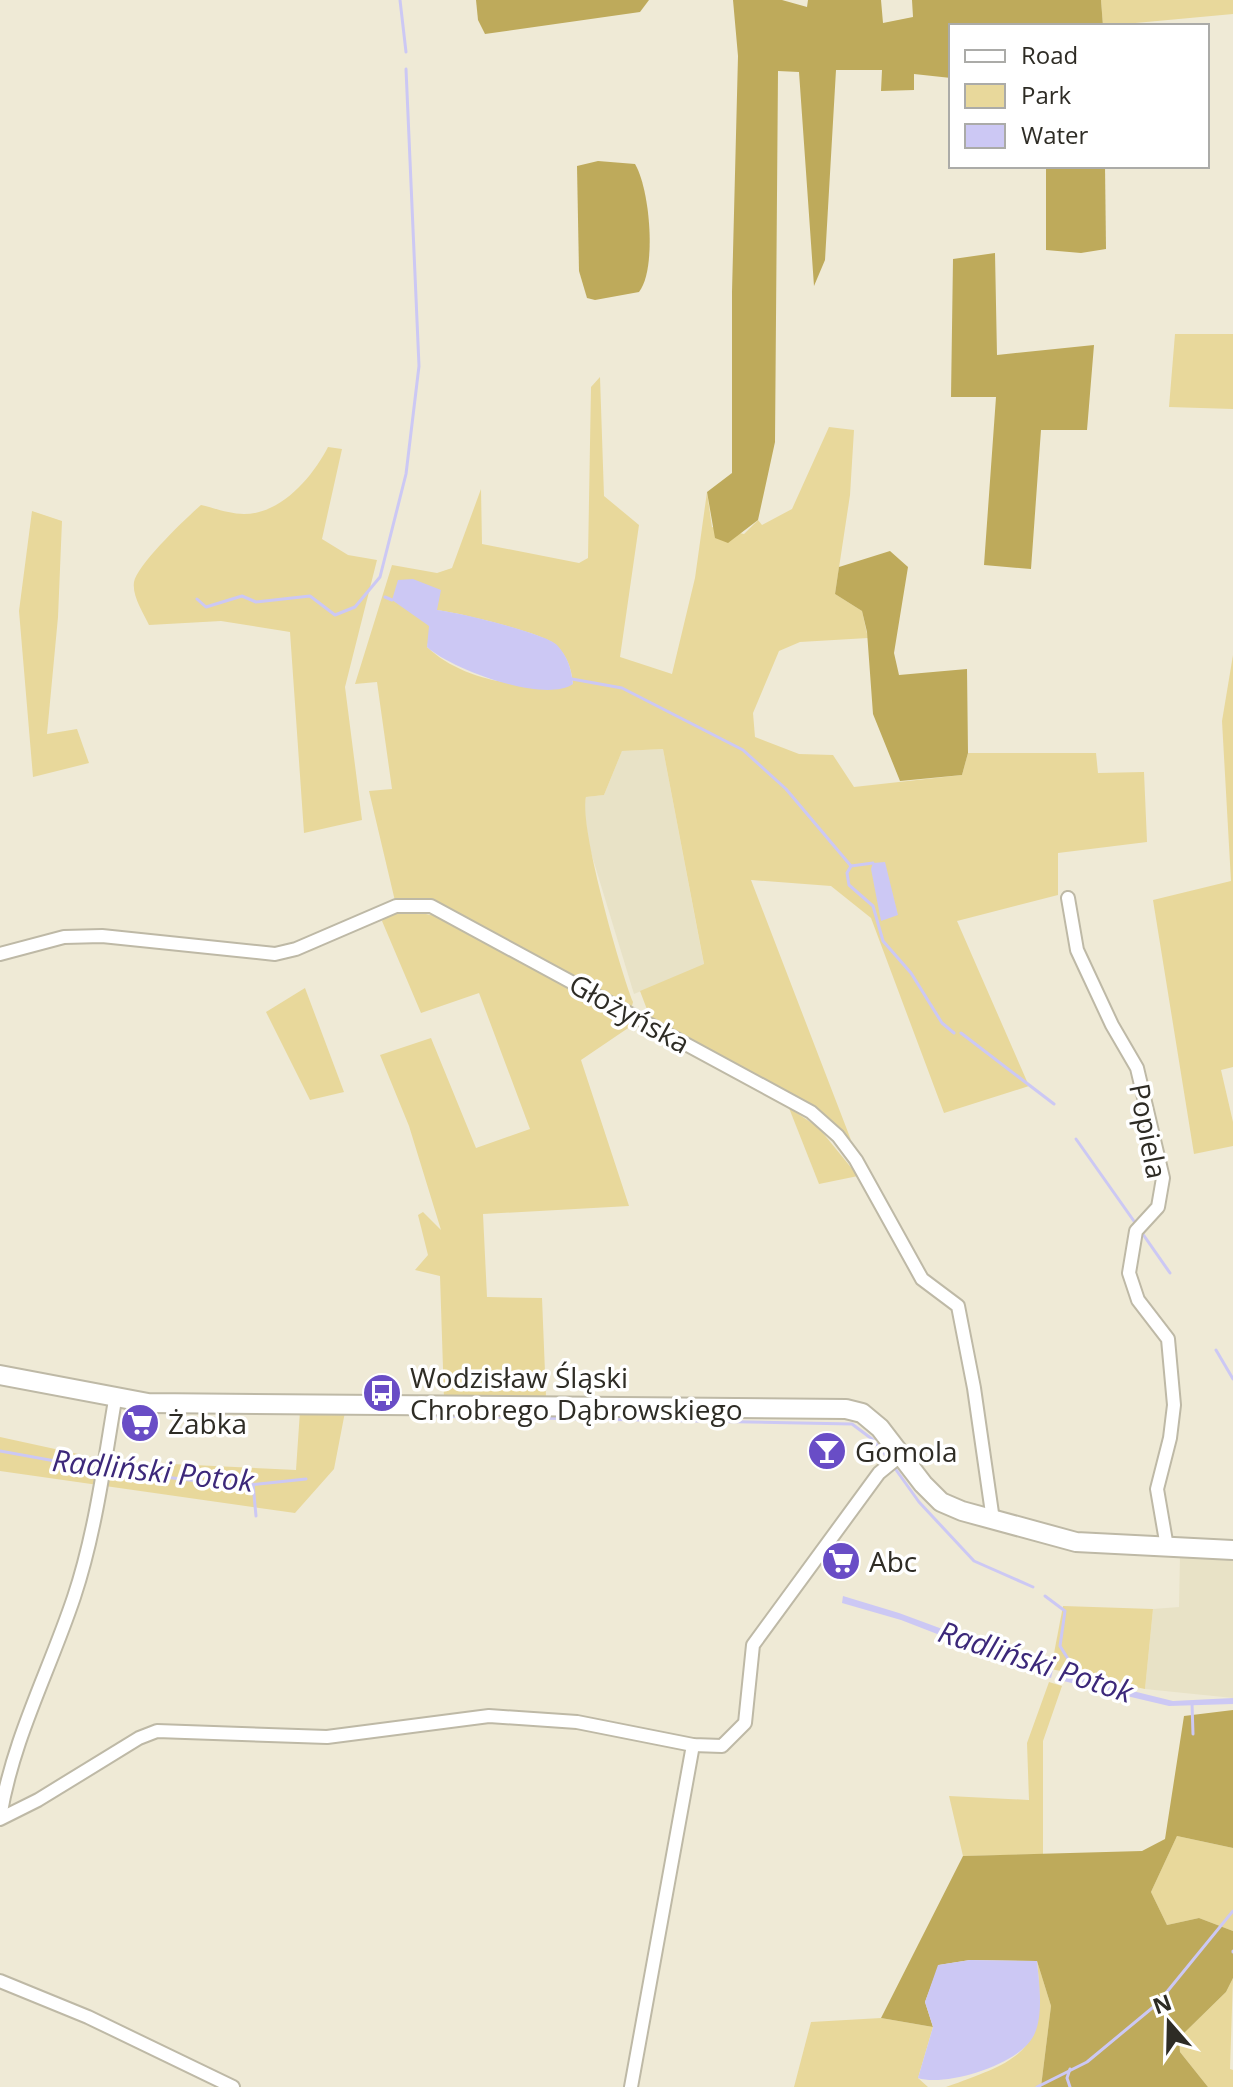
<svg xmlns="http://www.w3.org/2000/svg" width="1233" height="2087" font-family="'Open Sans',sans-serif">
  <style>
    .built { fill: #e8e2c6 }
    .green { fill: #e8d89b; fill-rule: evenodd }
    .forest { fill: #beaa5b }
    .water { fill: #ccc8f4 }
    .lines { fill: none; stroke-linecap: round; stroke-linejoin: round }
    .stream { stroke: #ccc8f4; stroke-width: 3 }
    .street-casing { stroke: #beb9a6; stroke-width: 16 }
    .secondary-casing { stroke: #beb9a6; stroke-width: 22 }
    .street { stroke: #fff; stroke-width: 12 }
    .secondary { stroke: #fff; stroke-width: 18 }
    .labels { text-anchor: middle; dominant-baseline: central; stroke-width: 7; stroke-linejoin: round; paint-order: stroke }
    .street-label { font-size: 28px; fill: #2e2c25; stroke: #fff }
    .poi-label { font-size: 28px; fill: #2e2c25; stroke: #fff; text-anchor: start }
    .water-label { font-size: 30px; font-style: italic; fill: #3c287a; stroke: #fff }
  </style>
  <rect width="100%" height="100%" fill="#efead6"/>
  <g class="built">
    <path d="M663,749L704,965L634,994L589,846L584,807L586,797L604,795L622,751Z"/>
    <path d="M1180,1555L1233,1557V1698L1145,1689L1153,1609L1179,1607Z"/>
  </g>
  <g class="green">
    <path d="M1101,0H1233V14L1103,26Z"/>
    <path d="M1175,334H1233V409L1169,407Z"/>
    <path d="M600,377L604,496L639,525L620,657L672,674L695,578L707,492L712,527L744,534L758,520L762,525L792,509L829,427L854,430L850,495L835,594L862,611L868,638L800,642L779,651L753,713L755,737L799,754L833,755L854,787L962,775L968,753H1096L1098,773L1144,772L1147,842L1058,853V895L957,921L1029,1086L944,1113L871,918L831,886L751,880L851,1140L809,1104L651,1020L640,991L704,964L663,749L622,751L604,795L586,797C579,827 620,969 633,1002L631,1010L430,899L395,901L369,791L392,789L377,682L355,684L392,565L437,573L452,568L481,489L482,544L579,563L588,558L591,387ZM436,610C456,612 544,633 556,645C568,657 571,668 573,684C524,689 464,682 427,647Z"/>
    <path d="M328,447L342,449L322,539L348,555L377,560L345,687L362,820L304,833L290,632L221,621L149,625C143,612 132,596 134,582C137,565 186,518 201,505C214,508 230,514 244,514C282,514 313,476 328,447Z"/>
    <path d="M32,511L62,521L58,617L47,734L77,729L89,763L33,777L19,611Z"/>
    <path d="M1233,655V1067L1221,1070L1233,1122V1146L1194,1154L1153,900L1231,881L1222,721Z"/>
    <path d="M404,910L442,917L637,1022L581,1060L629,1206L483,1214L487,1297L542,1298L546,1397L444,1399L440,1276L415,1270L428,1255L418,1215L423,1212L441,1230L409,1126L380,1055L431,1038L476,1148L530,1129L479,993L421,1013L382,921L387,914Z"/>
    <path d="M305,988L344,1092L310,1100L266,1012Z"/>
    <path d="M789,1108L818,1127L858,1176L819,1184Z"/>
    <path d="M300,1411L345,1412L334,1469L295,1513L0,1471V1437L110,1461L296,1470Z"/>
    <path d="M1063,1606L1153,1609L1145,1689L1051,1669Z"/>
    <path d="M1049,1682L1062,1686L1043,1741V1854L963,1856L949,1796L1029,1800L1027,1743Z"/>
    <path d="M1177,1836L1233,1848V1931L1199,1918L1167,1925L1151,1892Z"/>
    <path d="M1037,1961L1051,2006L1041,2087H946C1024,2059 1047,2051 1037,1961Z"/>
    <path d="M1233,1978L1230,2069L1233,2070V2087H1208L1180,2052L1179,2038L1226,1992Z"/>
    <path d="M881,2018L933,2027L918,2078L928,2087H794L811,2022Z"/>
  </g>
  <g class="forest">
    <path d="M476,0H649L640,12L485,34L478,20Z"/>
    <path d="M733,0H782L807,7L808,0H881L883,23L913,17L912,0H1101L1103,26H951V78L914,74V90L881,91L882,70H836L825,260L814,286L799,72L778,71L775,442L758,520L728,543L715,538L707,492L732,473V292L738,56Z"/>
    <path d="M598,161L635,164C650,189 657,269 639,292L595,300L587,298L579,271L577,166Z"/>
    <path d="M1046,166H1105L1106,249L1081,253L1046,250Z"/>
    <path d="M995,253L997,355L1094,345L1087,430H1041L1031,569L984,565L996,397H951L953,259Z"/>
    <path d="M890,551L908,567L894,653L899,675L967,669L968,753L962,775L900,781L873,714L867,632L862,611L835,594L839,567Z"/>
    <path d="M1233,1710V1848L1177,1836L1151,1892L1167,1925L1199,1918L1233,1931V1978L1226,1992L1179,2038L1180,2052L1208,2087H1041L1051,2006L1037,1961L970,1960L939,1965L925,2002L933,2027L881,2018L963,1856L1142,1851L1165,1839L1184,1716Z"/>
  </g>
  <g class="water">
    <path d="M413,579L441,590L437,610C457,612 545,633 557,645C568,657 571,668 573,684C544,704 451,669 427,647L429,626L392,600L398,580Z"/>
    <path d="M885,862L898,915L881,921L871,869L873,863Z"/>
    <path d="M843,1596L899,1613L1053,1670L1051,1678L901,1620L842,1603Z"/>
    <path d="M1060,1673L1173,1701L1233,1698V1704L1169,1706L1059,1680Z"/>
    <path d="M970,1960L1037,1961C1039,1982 1044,2015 1034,2035C1020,2065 945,2087 918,2078L933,2027L925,2002L938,1965Z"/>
  </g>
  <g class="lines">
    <g class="stream">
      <path d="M400,0L406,52"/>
      <path d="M385,597L392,600"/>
      <path d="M197,599L206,607L242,596L256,602L310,596L335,615L355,607L380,577L406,474L419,366L406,69"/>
      <path d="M572,679L622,688L743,750L786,789L851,866L847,873L849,885L873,906L883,941L911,973L942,1023L954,1033"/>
      <path d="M851,866L873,863"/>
      <path d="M961,1033L1054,1104"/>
      <path d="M1076,1139L1136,1224"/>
      <path d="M1140,1230L1170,1273"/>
      <path d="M1216,1350L1233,1379"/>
      <path d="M435,1416L852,1424L872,1439L890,1460"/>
      <path d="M0,1451L99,1469"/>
      <path d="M894,1467L919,1502L974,1561L1033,1587"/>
      <path d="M106,1470L240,1486L306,1479"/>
      <path d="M253,1484L256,1516"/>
      <path d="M1045,1596L1065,1611L1060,1646L1083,1683"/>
      <path d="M1192,1703L1193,1734"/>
      <path d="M1233,1952V1951"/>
      <path d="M1070,2069L1067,2078L1070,2087"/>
      <path d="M1037,2087L1087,2062L1157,2004L1233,1911"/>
    </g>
    <defs>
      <g id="street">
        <path d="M1068,898L1077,950L1112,1025L1137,1068L1163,1178L1158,1207L1136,1231L1129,1273L1138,1300L1168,1339L1174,1405L1170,1438L1157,1489L1167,1547"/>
        <path d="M0,954L64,937L102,936L275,954L296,949L396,906H431L811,1112L838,1136L856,1160L922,1279L958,1306L974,1388L993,1520"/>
        <path d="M0,1817C13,1738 49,1672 74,1597C95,1534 104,1465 115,1400"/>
        <path d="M0,1819L38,1800L139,1738L157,1731L327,1737L489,1716L577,1722L693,1745L722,1746L745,1723L753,1645L879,1473L901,1455"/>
        <path d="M0,1981L88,2017L233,2087"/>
        <path d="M631,2087L693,1745"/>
      </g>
      <path id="secondary" d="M0,1375L148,1403L846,1409L862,1413L880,1428L923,1484L941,1502L962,1511L1076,1542L1233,1550"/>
    </defs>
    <use href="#street" class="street-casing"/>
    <use href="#secondary" class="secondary-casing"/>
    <use href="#street" class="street"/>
    <use href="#secondary" class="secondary"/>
  </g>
  <defs>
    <symbol id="bus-disc" viewBox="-11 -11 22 22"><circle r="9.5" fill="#694dc6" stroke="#fff"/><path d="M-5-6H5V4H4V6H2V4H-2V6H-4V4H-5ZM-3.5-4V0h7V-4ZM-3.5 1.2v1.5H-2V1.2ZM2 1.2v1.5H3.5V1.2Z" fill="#fff"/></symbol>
    <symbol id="supermarket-disc" viewBox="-11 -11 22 22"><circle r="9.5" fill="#694dc6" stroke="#fff"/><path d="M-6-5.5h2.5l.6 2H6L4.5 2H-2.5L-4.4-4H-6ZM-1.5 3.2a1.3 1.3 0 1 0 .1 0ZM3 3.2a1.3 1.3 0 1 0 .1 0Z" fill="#fff"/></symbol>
    <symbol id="bar-disc" viewBox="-11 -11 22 22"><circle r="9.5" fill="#694dc6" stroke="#fff"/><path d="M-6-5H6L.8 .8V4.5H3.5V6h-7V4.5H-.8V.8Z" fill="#fff"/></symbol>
  </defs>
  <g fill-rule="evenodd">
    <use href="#bus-disc" x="360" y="1371" width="44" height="44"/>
    <use href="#supermarket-disc" x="118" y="1401" width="44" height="44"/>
    <use href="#bar-disc" x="805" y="1429" width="44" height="44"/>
    <use href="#supermarket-disc" x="819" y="1539" width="44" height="44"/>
  </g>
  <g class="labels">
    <g class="street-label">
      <text transform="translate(630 1013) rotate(29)">Głożyńska</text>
      <text transform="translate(1149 1131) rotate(79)">Popiela</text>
    </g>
    <g class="poi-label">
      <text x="410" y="1377">Wodzisław Śląski<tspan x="410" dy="32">Chrobrego Dąbrowskiego</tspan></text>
      <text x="168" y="1423">Żabka</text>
      <text x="855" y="1451">Gomola</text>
      <text x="869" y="1561">Abc</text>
    </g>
    <g class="water-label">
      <text transform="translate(153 1470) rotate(6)">Radliński Potok</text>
      <text transform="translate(1036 1661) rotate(18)">Radliński Potok</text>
    </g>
  </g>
  <rect x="949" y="24" width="260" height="144" fill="#ffffff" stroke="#ababa8" stroke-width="2"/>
  <rect x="965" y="50" width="40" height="12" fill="#ffffff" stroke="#ababa8" stroke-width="2"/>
  <text x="1021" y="64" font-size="24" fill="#2e2c25">Road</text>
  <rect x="965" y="84" width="40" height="24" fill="#e8d89b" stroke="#ababa8" stroke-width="2"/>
  <text x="1021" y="104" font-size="24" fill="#2e2c25">Park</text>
  <rect x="965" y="124" width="40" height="24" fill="#ccc8f4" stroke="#ababa8" stroke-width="2"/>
  <text x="1021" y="144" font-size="24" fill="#2e2c25">Water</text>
  <g transform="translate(1169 2023) rotate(340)" stroke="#ffffff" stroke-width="6" paint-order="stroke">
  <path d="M0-6L14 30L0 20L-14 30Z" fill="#2e2c25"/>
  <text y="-12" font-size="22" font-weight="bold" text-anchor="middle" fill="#2e2c25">N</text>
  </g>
</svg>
